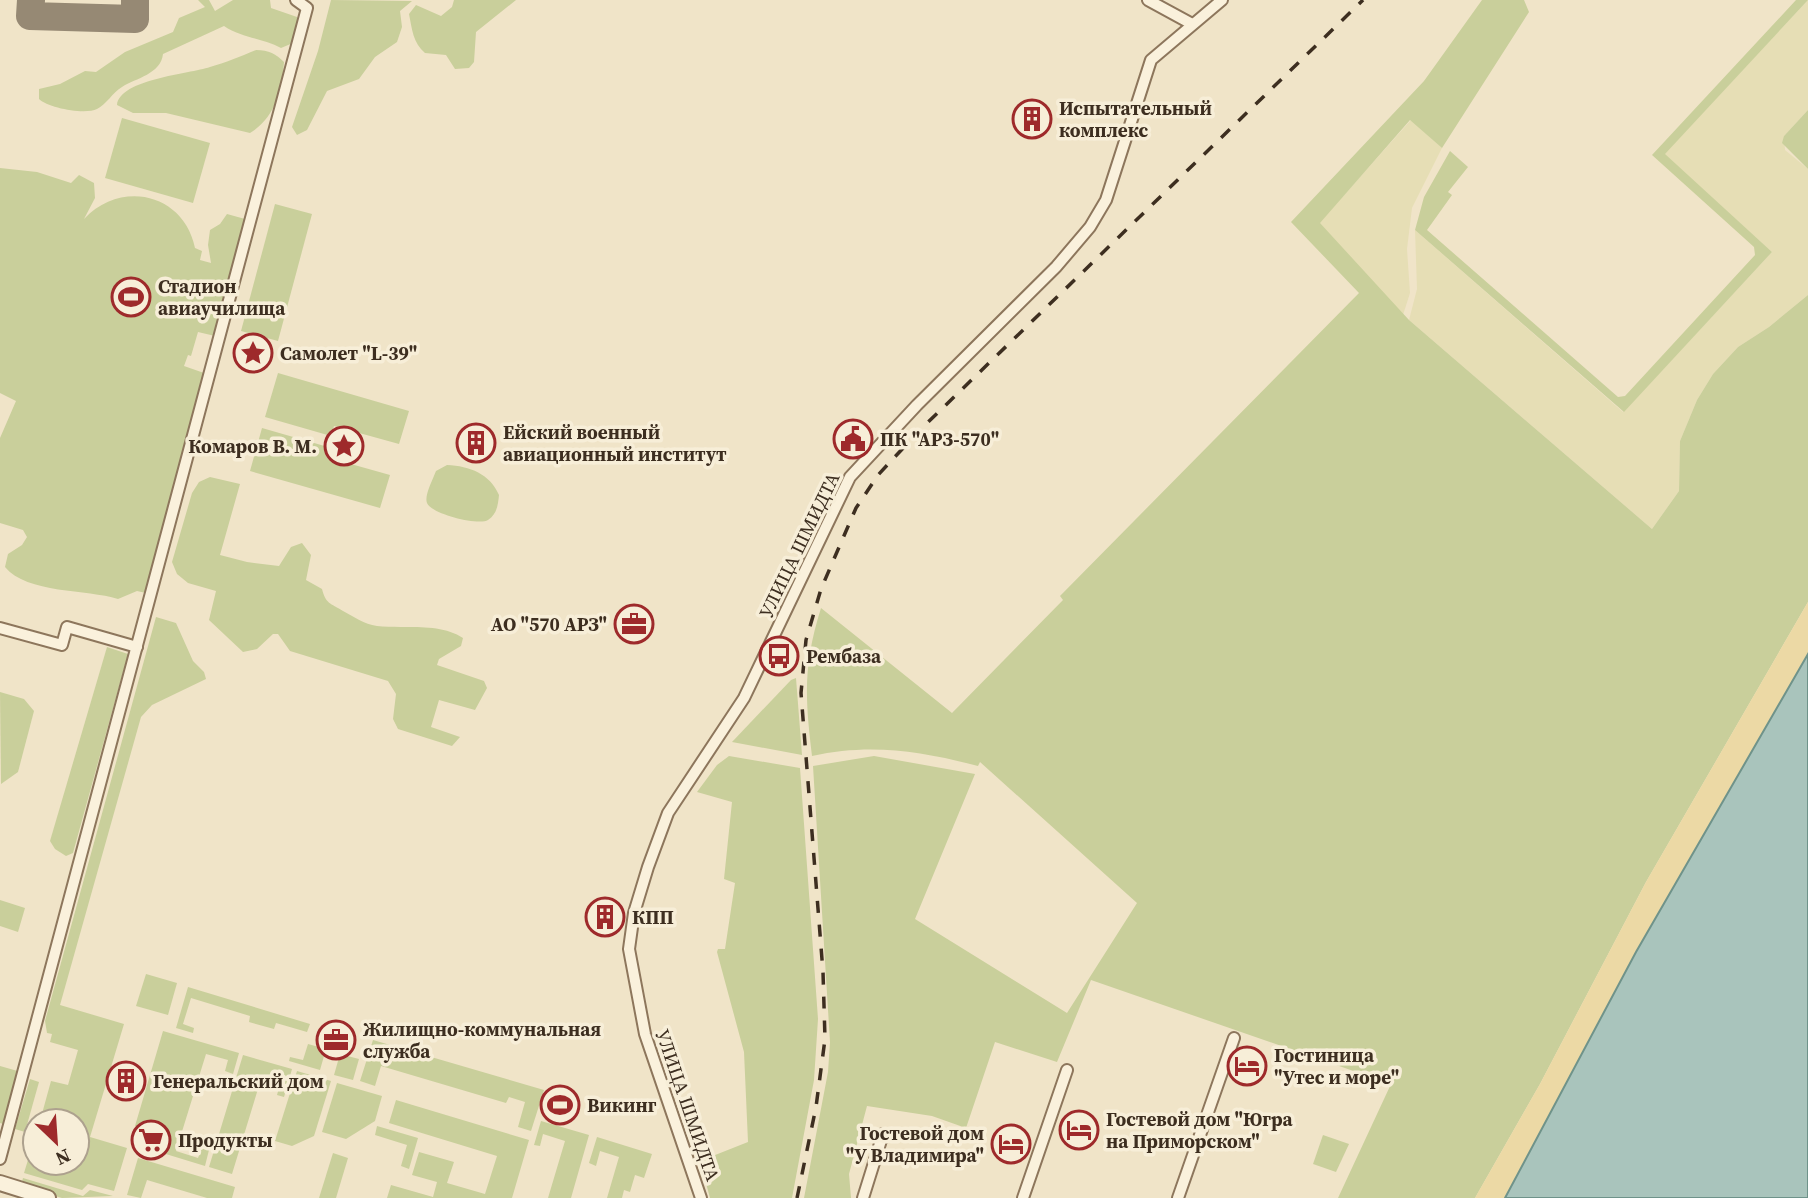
<svg xmlns="http://www.w3.org/2000/svg" width="1808" height="1198" font-family="'Source Serif 4',serif">
  <style>
    .farmland { fill: #e6deb5 }
    .green { fill: #c9cf9b }
    .sand { fill: #ecd9a5 }
    .water { fill: #a9c4bc; stroke: #6f938a; stroke-width: 2 }
    .lines { fill: none; stroke-linecap: round; stroke-linejoin: round }
    .taxiway { stroke: #968974; stroke-width: 28 }
    .minor-casing { stroke: #8d765c; stroke-width: 14 }
    .tertiary-casing { stroke: #8d765c; stroke-width: 18 }
    .minor { stroke: #faf1dc; stroke-width: 10 }
    .tertiary { stroke: #faf1dc; stroke-width: 14 }
    .rail { stroke: #3d2e20; stroke-width: 3.5; stroke-dasharray: 12 12; stroke-linecap: butt }
    .labels { text-anchor: middle; dominant-baseline: central; stroke-width: 7; stroke-linejoin: round; paint-order: stroke }
    .poi-label { font-size: 19px; font-weight: bold; fill: #3d2e20; stroke: #f7eed8; text-anchor: start }
    .street-label { font-size: 19px; fill: #3d2e20; stroke: #f7eed8 }
  </style>
  <rect width="100%" height="100%" fill="#f0e4c8"/>
  <g class="farmland">
    <path d="M1808,0V110L1784,136L1785,150L1808,169V295L1769,327L1738,347L1713,374L1697,400L1680,441L1679,491L1652,529L1409,320L1417,289L1415,230L1623,412L1772,252L1664,154Z"/>
    <path d="M1411,120L1442,148L1412,208L1407,249L1410,293L1403,315L1319,223Z"/>
  </g>
  <g class="green">
    <path d="M198,0H209L215,11L233,0H270L271,8L297,17L299,23L293,43L281,48C262,38 242,38 224,26L163,54C161,74 136,78 122,87C113,92 106,105 97,109C85,115 48,108 39,99V89L60,84L85,71L96,72L125,52L173,32L179,18L205,7Z"/>
    <path d="M331,0L412,1L400,11L402,27L397,42L375,57L359,79L327,91L307,130L297,135L292,127L318,51Z"/>
    <path d="M454,0H516L476,32L474,62L469,68L455,69L446,55L425,53C413,43 412,29 409,14L416,5L441,16L452,7Z"/>
    <path d="M1482,0H1524L1529,12L1442,148L1410,120L1320,223L1409,320L1652,529L1679,491L1680,441L1697,400L1713,374L1738,347L1769,327L1808,295V602L1646,882L1540,1084L1475,1198H1338L1391,1084L1091,980L1057,1062L995,1042L966,1128L932,1116L867,1106L849,1174L851,1198H804L828,1072L830,1042L813,766L874,756L975,774L915,919L1067,1013L1137,903L980,762L978,766C921,751 870,743 812,756C805,698 803,665 821,608L952,713L1063,600L1060,596L1359,293L1291,222L1424,81Z"/>
    <path d="M1796,0H1808L1665,154L1772,252L1624,412L1415,230L1424,197L1450,151L1468,167L1448,192L1452,195L1427,230L1618,397L1625,396L1755,255L1754,247L1652,155Z"/>
    <path d="M256,50C269,50 276,54 284,62C282,90 275,118 250,133L166,113H133L117,105C120,79 189,74 210,67C225,63 241,56 256,50Z"/>
    <path d="M1808,110V169L1782,143L1784,136Z"/>
    <path d="M122,118L210,143L193,203L105,178Z"/>
    <path d="M0,168L37,172L71,183L79,175L94,183L95,198L84,219C122,179 184,194 195,248L202,251L200,260L211,263L208,245L210,230L220,224L227,214L245,219L215,336L198,332L191,356L188,355L184,366L204,373L146,593L137,591L118,599C87,589 27,594 5,567L8,554L22,545L27,537L23,530L0,523V438L16,401L0,393Z"/>
    <path d="M275,204L312,214L278,341L241,331Z"/>
    <path d="M278,373L409,411L399,444L334,426L331,436L265,417Z"/>
    <path d="M262,428L328,447L326,457L390,475L380,508L250,471Z"/>
    <path d="M447,465C470,466 490,474 499,495C498,505 497,514 488,520C479,526 431,514 427,503C424,496 433,479 436,471Z"/>
    <path d="M210,477L240,484L220,555L247,562L279,566L291,547L302,543L311,555L306,580L322,589C326,604 330,603 343,611C354,617 364,624 377,626C403,629 440,622 463,638L461,646L439,659L437,665L484,681L487,688L475,710L439,700L431,727L460,737L452,746L398,729L393,719L396,694L388,681L290,651L278,634H273L257,649L243,652L209,620L216,591L188,583L177,574L172,562L192,493L199,482Z"/>
    <path d="M156,617L176,623L193,661L204,672L206,679L152,705L141,717L60,1005L124,1024L90,1137L127,1148L114,1191L88,1184L82,1190L24,1173L35,1137V1163H77V1121H40L51,1081L68,1085L78,1050L50,1042L52,1034L47,1033L45,1021Z"/>
    <path d="M107,647L128,654L73,853L66,856L55,849L50,841Z"/>
    <path d="M796,678L802,755L732,742L791,680Z"/>
    <path d="M0,692L24,699L34,711L18,772L1,784Z"/>
    <path d="M729,756L800,768L818,1019L814,1080L792,1198H710L700,1161L748,1142L744,1052L717,952L718,949H725L735,883L724,879L732,802L697,792L717,765Z"/>
    <path d="M0,900L25,908L18,932L0,926Z"/>
    <path d="M146,974L177,983L168,1015L136,1006Z"/>
    <path d="M188,987L310,1024L307,1032L276,1023L274,1029L249,1022L250,1016L191,998L183,1024L194,1028L193,1033L176,1028Z"/>
    <path d="M163,1031L239,1053L233,1074L225,1071L228,1060L206,1054L176,1151L198,1158L202,1148L209,1150L205,1166L156,1151L161,1134L135,1126Z"/>
    <path d="M373,1040L544,1090L531,1131L518,1127L525,1102L509,1097L506,1103L381,1066L375,1086L360,1081Z"/>
    <path d="M308,1044L326,1049L320,1070L289,1061L290,1057L303,1060Z"/>
    <path d="M340,1054L359,1059L353,1080L334,1075Z"/>
    <path d="M243,1055L292,1069L284,1097L277,1095L280,1084L261,1079L232,1174L209,1167Z"/>
    <path d="M0,1066L21,1072L6,1125L0,1123Z"/>
    <path d="M297,1071L331,1081L314,1136L292,1146L275,1141Z"/>
    <path d="M30,1079L39,1082L25,1132L15,1129Z"/>
    <path d="M337,1083L382,1096L375,1121L346,1139L322,1132Z"/>
    <path d="M396,1100L529,1140L512,1198H387L391,1185L433,1197L437,1182L412,1175L419,1152L454,1162L447,1183L485,1194L497,1156L389,1123Z"/>
    <path d="M541,1121L589,1135L571,1198H548L565,1141L543,1134L540,1146L534,1145Z"/>
    <path d="M377,1126L418,1138L409,1169L401,1166L407,1145L375,1135Z"/>
    <path d="M1323,1135L1349,1144L1336,1172L1313,1164Z"/>
    <path d="M597,1137L652,1154L644,1178L635,1175L630,1192L624,1190L622,1198H607L619,1157L600,1151L596,1166L589,1163Z"/>
    <path d="M333,1153L348,1158L336,1198H319Z"/>
    <path d="M138,1158L235,1187L232,1198H207L147,1180L141,1198L127,1195Z"/>
    <path d="M23,1178L83,1196L90,1190L113,1196L62,1198L21,1186Z"/>
  </g>
  <path class="sand" d="M1808,602V654L1636,952L1505,1198H1475L1540,1084L1646,882Z"/>
  <path class="water" d="M1808,654V1198H1505L1636,952Z"/>
  <g class="lines">
    <path class="taxiway" d="M31,0L30,16L135,19V0"/>
    <defs>
      <g id="minor">
        <path d="M1148,0L1192,24"/>
        <path d="M0,628L62,645L67,627L137,647"/>
        <path d="M0,1159L307,8L296,0"/>
        <path d="M701,1198L645,1034L629,949L634,913L648,867L668,813L744,698L850,477L917,405L1056,267L1090,227L1106,200L1151,60L1222,0"/>
        <path d="M863,1198L883,1134"/>
        <path d="M1023,1198L1067,1070"/>
        <path d="M1178,1198L1234,1038"/>
      </g>
      <path id="tertiary" d="M0,1183L48,1198"/>
    </defs>
    <use href="#minor" class="minor-casing"/>
    <use href="#tertiary" class="tertiary-casing"/>
    <use href="#minor" class="minor"/>
    <use href="#tertiary" class="tertiary"/>
    <path class="rail" d="M797,1198L816,1107L825,1039L823,972L801,693L806,640L821,589L856,508L878,475L920,430L1363,0"/>
  </g>
  <defs>
    <symbol id="building-ring" viewBox="-11 -11 22 22"><circle r="9.5" fill="#f7eed8" stroke="#9e2a2b" stroke-width="1.5"/><path d="M-4-6H4V6H1V3H-1V6H-4ZM-2.5-4.3h1.7v1.8h-1.7ZM.8-4.3h1.7v1.8H.8ZM-2.5-1h1.7V.8h-1.7ZM.8-1h1.7V.8H.8Z" fill="#9e2a2b"/></symbol>
    <symbol id="stadium-ring" viewBox="-11 -11 22 22"><circle r="9.5" fill="#f7eed8" stroke="#9e2a2b" stroke-width="1.5"/><path d="M0-5a6.5 5 0 1 0 0 10a6.5 5 0 1 0 0-10ZM-3.5-1.8h7v3.6h-7Z" fill="#9e2a2b"/></symbol>
    <symbol id="sight-ring" viewBox="-11 -11 22 22"><circle r="9.5" fill="#f7eed8" stroke="#9e2a2b" stroke-width="1.5"/><path d="M0-6L1.8-2.2L6-1.7L2.9 1.2L3.7 5.4L0 3.3L-3.7 5.4L-2.9 1.2L-6-1.7L-1.8-2.2Z" fill="#9e2a2b"/></symbol>
    <symbol id="civic-ring" viewBox="-11 -11 22 22"><circle r="9.5" fill="#f7eed8" stroke="#9e2a2b" stroke-width="1.5"/><path d="M-.6-6.5H3V-4.5H.6V-3L4-1V1h2V6H-6V1h2V-1L-.6-3ZM-1.2 2.5V6h2.4V2.5Z" fill="#9e2a2b"/></symbol>
    <symbol id="office-ring" viewBox="-11 -11 22 22"><circle r="9.5" fill="#f7eed8" stroke="#9e2a2b" stroke-width="1.5"/><path d="M-6-3h4V-5.5h4V-3h4V5H-6ZM-1-4.5V-3h2v-1.5ZM-6 0V1H6V0Z" fill="#9e2a2b"/></symbol>
    <symbol id="bus-ring" viewBox="-11 -11 22 22"><circle r="9.5" fill="#f7eed8" stroke="#9e2a2b" stroke-width="1.5"/><path d="M-5-6H5V4H4V6H2V4H-2V6H-4V4H-5ZM-3.5-4V0h7V-4ZM-3.5 1.2v1.5H-2V1.2ZM2 1.2v1.5H3.5V1.2Z" fill="#9e2a2b"/></symbol>
    <symbol id="hotel-ring" viewBox="-11 -11 22 22"><circle r="9.5" fill="#f7eed8" stroke="#9e2a2b" stroke-width="1.5"/><path d="M-6-4.5h1.5V1H6V5H4.5V3h-9V5H-6ZM-4 0a1.8 1.8 0 1 1 3.6 0ZM.5 0V-2.5h3Q6-2.5 6 0Z" fill="#9e2a2b"/></symbol>
    <symbol id="supermarket-ring" viewBox="-11 -11 22 22"><circle r="9.5" fill="#f7eed8" stroke="#9e2a2b" stroke-width="1.5"/><path d="M-6-5.5h2.5l.6 2H6L4.5 2H-2.5L-4.4-4H-6ZM-1.5 3.2a1.3 1.3 0 1 0 .1 0ZM3 3.2a1.3 1.3 0 1 0 .1 0Z" fill="#9e2a2b"/></symbol>
  </defs>
  <g fill-rule="evenodd">
    <use href="#building-ring" x="1010" y="97" width="44" height="44"/>
    <use href="#stadium-ring" x="109" y="275" width="44" height="44"/>
    <use href="#sight-ring" x="231" y="331" width="44" height="44"/>
    <use href="#civic-ring" x="831" y="417" width="44" height="44"/>
    <use href="#building-ring" x="454" y="421" width="44" height="44"/>
    <use href="#sight-ring" x="322" y="424" width="44" height="44"/>
    <use href="#office-ring" x="612" y="602" width="44" height="44"/>
    <use href="#bus-ring" x="757" y="634" width="44" height="44"/>
    <use href="#building-ring" x="583" y="895" width="44" height="44"/>
    <use href="#office-ring" x="314" y="1018" width="44" height="44"/>
    <use href="#hotel-ring" x="1225" y="1044" width="44" height="44"/>
    <use href="#building-ring" x="104" y="1059" width="44" height="44"/>
    <use href="#stadium-ring" x="538" y="1083" width="44" height="44"/>
    <use href="#hotel-ring" x="1057" y="1108" width="44" height="44"/>
    <use href="#supermarket-ring" x="129" y="1118" width="44" height="44"/>
    <use href="#hotel-ring" x="989" y="1122" width="44" height="44"/>
  </g>
  <g class="labels">
    <g class="poi-label">
      <text x="1059" y="108">Испытательный<tspan x="1059" dy="22">комплекс</tspan></text>
      <text x="158" y="286">Стадион<tspan x="158" dy="22">авиаучилища</tspan></text>
      <text x="280" y="353">Самолет "L-39"</text>
      <text x="503" y="432">Ейский военный<tspan x="503" dy="22">авиационный институт</tspan></text>
      <text x="880" y="439">ПК "АРЗ-570"</text>
      <text x="317" y="446" text-anchor="end">Комаров В. М.</text>
      <text x="607" y="624" text-anchor="end">АО "570 АРЗ"</text>
      <text x="806" y="656">Рембаза</text>
      <text x="632" y="917">КПП</text>
      <text x="363" y="1029">Жилищно-коммунальная<tspan x="363" dy="22">служба</tspan></text>
      <text x="1274" y="1055">Гостиница<tspan x="1274" dy="22">"Утес и море"</tspan></text>
      <text x="153" y="1081">Генеральский дом</text>
      <text x="587" y="1105">Викинг</text>
      <text x="1106" y="1119">Гостевой дом "Югра<tspan x="1106" dy="22">на Приморском"</tspan></text>
      <text x="984" y="1133" text-anchor="end">Гостевой дом<tspan x="984" dy="22">"У Владимира"</tspan></text>
      <text x="178" y="1140">Продукты</text>
    </g>
    <g class="street-label">
      <text transform="translate(799 545) rotate(-64)">УЛИЦА ШМИДТА</text>
      <text transform="translate(688 1105) rotate(71)">УЛИЦА ШМИДТА</text>
    </g>
  </g>
  <g transform="translate(56 1142) rotate(155)"><circle r="33" fill="#f7eed8" stroke="#ada18e" stroke-width="2"/>
  <path d="M0-5L12 26L0 18L-12 26Z" fill="#9e2a2b"/>
  <text y="-10" font-size="19" font-weight="bold" text-anchor="middle" fill="#3d2e20">N</text>
  </g>
</svg>
